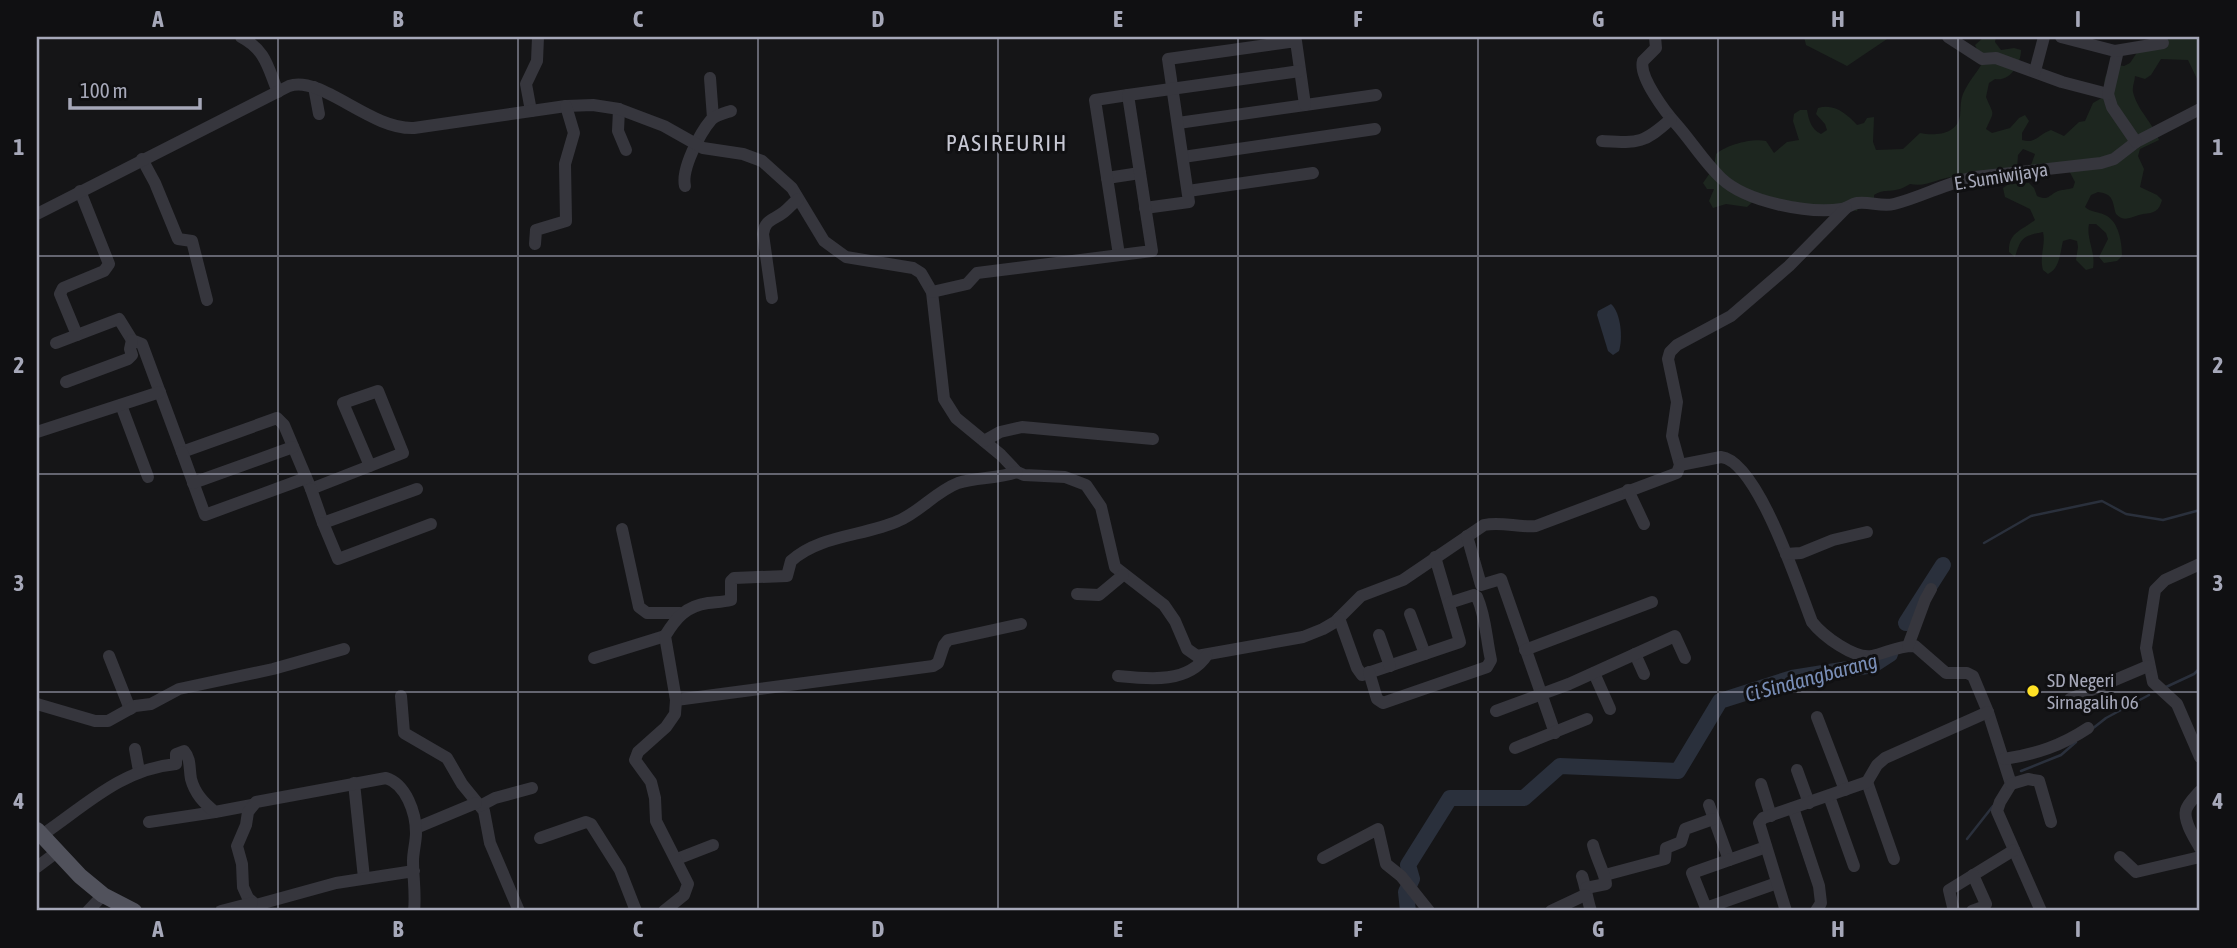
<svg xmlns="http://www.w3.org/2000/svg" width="2237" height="948" font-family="'Asap Condensed',sans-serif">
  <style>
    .green { fill: #1d261f }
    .water { fill: #2a303c }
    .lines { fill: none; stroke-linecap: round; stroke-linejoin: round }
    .stream { stroke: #2a303c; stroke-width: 2.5 }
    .river { stroke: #2a303c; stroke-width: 16 }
    .minor { stroke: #36363d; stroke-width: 12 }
    .major { stroke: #51525c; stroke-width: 16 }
    .grid { fill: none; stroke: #a6a8b9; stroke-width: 2; stroke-opacity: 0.55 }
    .poi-dot { fill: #ffe125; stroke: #101012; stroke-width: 2.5 }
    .labels { text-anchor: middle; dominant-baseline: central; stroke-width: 6; stroke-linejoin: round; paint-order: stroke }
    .street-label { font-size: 19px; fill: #a6a8b9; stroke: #101012 }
    .poi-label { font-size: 19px; fill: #a6a8b9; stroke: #101012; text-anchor: start }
    .water-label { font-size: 21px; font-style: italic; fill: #798eb7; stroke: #101012 }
    .quarter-label { font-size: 23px; letter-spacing: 2px; fill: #c7c8d4; stroke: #101012 }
    .neatline { fill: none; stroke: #a6a8b9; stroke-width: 2.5 }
    .grid-label { font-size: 23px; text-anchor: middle; font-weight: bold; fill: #a6a8b9 }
  </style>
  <rect width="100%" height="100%" fill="#151517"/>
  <g class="green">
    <path d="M1804,37H1890L1847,66L1806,45Z"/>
    <path d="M1984,37H1996L1995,42L2001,50L2014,48L2021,50C2021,64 2010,82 1995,79L1989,83L1986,97C1994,117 1995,109 1986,129L1992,133L2010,128L2019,118L2025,115L2029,121L2022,133V140C2036,144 2039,134 2051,130L2064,136L2079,122L2085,121L2093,103L2105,96C2104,81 2102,73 2117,65L2124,66L2130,63L2140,48L2160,37H2185L2186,39L2200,37V85L2188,60L2161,59L2151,75L2145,79L2135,76C2135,81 2132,86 2133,92C2137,110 2154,124 2159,140L2140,149L2138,156L2144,169L2140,187L2157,195L2162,200C2158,215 2151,212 2139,215C2129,218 2124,222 2116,214C2112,201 2114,194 2098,192L2091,195L2085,207C2092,213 2097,211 2105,215C2119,221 2122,243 2122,256L2117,261L2104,263L2099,257L2108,239L2106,233L2096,224H2089C2086,239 2096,252 2093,268L2086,270L2076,260L2078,247L2077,241L2070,239L2063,241C2060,253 2060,268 2048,274L2043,270C2039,256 2046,245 2043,232C2023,236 2021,237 2015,257L2009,252C2008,232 2023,230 2035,220L2030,209L2005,197L2003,188L2009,184L2029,183L2034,188L2037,196C2048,201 2048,196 2056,192C2061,189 2068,190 2073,188L2075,182L2067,167L2031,165L2035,154L2023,149L2018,155L2017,169L1959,178C1942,174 1931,188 1910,184C1893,195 1886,187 1874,195V200L1860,203L1857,211L1758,197L1747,207L1726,204L1713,208L1709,201L1714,189H1707L1703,183L1714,167L1716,154C1726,145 1752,138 1766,141L1774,153L1787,142L1799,140L1793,121L1794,114L1800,110H1807C1809,121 1811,129 1821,134L1827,130L1825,124L1816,114L1818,108C1834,103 1847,114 1857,125L1864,123L1867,118L1874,117L1873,142L1876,150L1903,149L1920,133C1934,136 1957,135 1960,116C1961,109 1960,101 1963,94C1968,82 1976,74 1983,62L1975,45Z"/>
  </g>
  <path class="water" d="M1611,304C1621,313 1623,338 1619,351L1613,355L1608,351L1597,315L1598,311Z"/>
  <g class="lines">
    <g class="stream">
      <path d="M1984,543L2031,516L2102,501L2126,514L2163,520L2200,510"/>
      <path d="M2166,687L2194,674L2200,668"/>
      <path d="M2092,729L2106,718L2149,695"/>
      <path d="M2021,771L2061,755L2076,742"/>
      <path d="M1967,839L1993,806"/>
    </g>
    <g class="river">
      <path d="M1906,623L1943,565"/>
      <path d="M1408,911L1406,892L1412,879L1408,865L1450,798H1524L1560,766L1678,771L1720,701L1792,678L1873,665L1890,654"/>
    </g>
    <g class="minor">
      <path d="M241,37C266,50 268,68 278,92"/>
      <path d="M1655,37L1656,48L1643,61C1638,76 1666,113 1677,125C1692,142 1704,162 1721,178C1746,202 1808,214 1842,209C1848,208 1851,204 1857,203C1869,201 1881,207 1894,204C1922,197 1946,183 1975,177L2101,163L2114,159L2136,142L2200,109"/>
      <path d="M1948,37L1982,59L1996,58L2062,82L2108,94L2112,107L2136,142"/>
      <path d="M2061,37L2115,51L2117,55L2108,94"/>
      <path d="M2115,51L2163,43"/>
      <path d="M2035,71L2044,37"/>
      <path d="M710,78L713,118"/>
      <path d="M314,87L319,114"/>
      <path d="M619,109L618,131L626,150"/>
      <path d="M531,111L526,84L537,61L538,37"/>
      <path d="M1178,123L1376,95"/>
      <path d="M1602,141C1639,143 1643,144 1671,119"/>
      <path d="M1183,157L1375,129"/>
      <path d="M142,159L155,183L178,239L192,241L207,300"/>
      <path d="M1107,178L1140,173"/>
      <path d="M685,186C681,169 700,133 711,120C716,115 725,113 731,111"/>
      <path d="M80,191L109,264L104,271L63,288L60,294L77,335L119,319L132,340L142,344L182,452L277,418L284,425L311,489L403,453L378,391L343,403L370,466"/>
      <path d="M1188,191L1313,173"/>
      <path d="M1145,208L1189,202L1168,59L1296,41L1305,105"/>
      <path d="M37,214L289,86C322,75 370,130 414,128L566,106L593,105L619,109L664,126L703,148L743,154L762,161L792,188L824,241L846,257L913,268L921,273L932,292L944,399L956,418L1001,455L1017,472L1024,475L1065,477L1086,485L1101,507L1115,567L1164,605L1175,621L1187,649L1197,656L1303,637L1323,629L1335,622L1361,596L1403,580L1484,525C1502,521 1518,528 1536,526L1677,473L1680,465L1672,436L1677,402L1668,359L1670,352L1677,345L1731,316L1789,266L1846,208"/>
      <path d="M535,244L536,230L566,221L565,164L574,133L566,106"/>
      <path d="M1119,255L1095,100L1128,95"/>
      <path d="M932,292L967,284L977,273L1152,251L1128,95L1300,71"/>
      <path d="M772,298L763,234C765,219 774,220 784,212C789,208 793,203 798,199"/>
      <path d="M56,343L77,335"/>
      <path d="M66,382L128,359L132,355L130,349L132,340"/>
      <path d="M121,405L148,477"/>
      <path d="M37,432L160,392"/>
      <path d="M984,441L1000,432L1022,427L1153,439"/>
      <path d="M182,452L205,515L306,478"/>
      <path d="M1680,465L1721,457C1758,461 1799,589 1812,622C1823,636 1854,659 1872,656C1886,653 1900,645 1915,646L1946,673H1967L1973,676L1988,712L2011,784L2000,802L1997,811L2041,911"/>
      <path d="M193,483L293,447"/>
      <path d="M311,489L323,523L417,489"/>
      <path d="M1628,490L1644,524"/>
      <path d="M323,523L338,559L431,524"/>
      <path d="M622,529L639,607L647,613H680"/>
      <path d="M1467,536L1481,585L1501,579L1555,733"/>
      <path d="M1786,554L1801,553L1833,540L1867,532"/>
      <path d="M2200,564L2165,580L2155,590L2146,648L2153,682L2177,704L2200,757"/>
      <path d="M1077,594L1099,595L1123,575"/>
      <path d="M1410,614L1425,654"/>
      <path d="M1339,618L1357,668L1362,675L1460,642L1435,557"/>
      <path d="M1379,635L1390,666"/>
      <path d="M1908,646L1925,600L1931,589"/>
      <path d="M1525,650L1652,602"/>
      <path d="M1635,654L1644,674"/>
      <path d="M109,656L130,709"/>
      <path d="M594,658L665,636"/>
      <path d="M1369,672L1377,699L1383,703L1487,667L1491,660C1486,638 1486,617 1477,597L1474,595L1449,603"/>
      <path d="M1594,673L1610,709"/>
      <path d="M1118,676C1148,679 1188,684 1207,655"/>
      <path d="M401,696L404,733L447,758L462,784L484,811L490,843L519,911"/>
      <path d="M2070,699L2148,666"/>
      <path d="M676,700L933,666L938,663L944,645L948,640L1021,624"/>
      <path d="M37,704L95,721H108L135,706L151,704L179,689L273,669L344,649"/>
      <path d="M1496,711L1569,684L1675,636L1685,658"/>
      <path d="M1817,717L1845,790"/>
      <path d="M1515,748L1587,719"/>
      <path d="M135,749L139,771"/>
      <path d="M2004,759C2036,754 2061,746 2088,728"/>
      <path d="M1797,770L1809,803"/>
      <path d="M1867,782L1894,859"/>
      <path d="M354,783L364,878"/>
      <path d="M1761,784L1771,816"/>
      <path d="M2011,784L2028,779L2039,781L2051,822"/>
      <path d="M2200,791C2196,796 2188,803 2186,810C2183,821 2195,839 2200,848"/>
      <path d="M1829,796L1854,866"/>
      <path d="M1709,805L1729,860"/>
      <path d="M480,806L495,798L532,788"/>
      <path d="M1793,808L1819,886L1821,903L1816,911"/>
      <path d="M149,822L215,812"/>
      <path d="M416,828L476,803"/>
      <path d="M42,835C85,806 121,769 176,764V754L184,751C191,759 189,768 191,779C195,794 204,803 215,812L252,805"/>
      <path d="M540,838L586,822L591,824L620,870L636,911"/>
      <path d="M1766,847L1692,873L1706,908L1777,883"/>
      <path d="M2120,857L2136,872L2200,857"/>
      <path d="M1323,858L1378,829L1386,864L1401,876L1429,911"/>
      <path d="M677,859L713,845"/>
      <path d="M37,867L57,852"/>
      <path d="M414,871L336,883L256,905L248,898L243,887L242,864L237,846L246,825L248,812L256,802L386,778C406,784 416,813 416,833C416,842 413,852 413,861C413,878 416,894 414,911"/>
      <path d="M1605,875L1665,859L1666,848L1681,842L1685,829L1713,819"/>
      <path d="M1582,876C1586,888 1587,899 1591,911"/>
      <path d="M1586,888L1606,884C1605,873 1596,858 1593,845"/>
      <path d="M88,911L103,895"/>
      <path d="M221,911L252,903"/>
      <path d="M664,911L684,895L688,884L656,821L655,798L651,782L635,760L638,752L666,727L675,714L676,700L665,636C676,618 686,606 708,603C716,602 723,602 731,600V581L734,578L787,576L791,561C819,535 865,536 898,521C920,512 935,492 958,483C977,477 998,479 1017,472"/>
      <path d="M1551,911L1585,895"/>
      <path d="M1786,911L1759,823L1763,818L1867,782L1877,765L1885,758L1988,712"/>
      <path d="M1954,911L1949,890L2014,850"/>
      <path d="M1972,911L1983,907L1986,904L1973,875"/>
    </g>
    <path class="major" d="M37,830L80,876L103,895L134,911"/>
  </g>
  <path class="grid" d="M278,37V911M518,37V911M758,37V911M998,37V911M1238,37V911M1478,37V911M1718,37V911M1958,37V911M37,256H2200M37,474H2200M37,692H2200"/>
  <circle class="poi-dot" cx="2033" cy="691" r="7"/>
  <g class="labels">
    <g class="street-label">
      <text transform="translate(2001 176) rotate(-9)">E. Sumiwijaya</text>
    </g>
    <g class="poi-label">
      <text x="2047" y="680">SD Negeri<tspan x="2047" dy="22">Sirnagalih 06</tspan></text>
    </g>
    <g class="water-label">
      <text transform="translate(1811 677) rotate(-15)">Ci Sindangbarang</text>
    </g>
    <g class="quarter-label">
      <text x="1007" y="143">PASIREURIH</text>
    </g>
  </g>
  <rect width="2237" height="948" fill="none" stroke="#101012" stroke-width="77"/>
  <path d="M70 98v10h130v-10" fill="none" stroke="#a6a8b9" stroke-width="3.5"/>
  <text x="80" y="98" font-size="21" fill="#a6a8b9" stroke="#101012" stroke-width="5" paint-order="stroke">100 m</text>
  <rect x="38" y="38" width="2160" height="871" class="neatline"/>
  <g class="grid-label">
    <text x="158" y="27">A</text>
    <text x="398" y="27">B</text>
    <text x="638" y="27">C</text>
    <text x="878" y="27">D</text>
    <text x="1118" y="27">E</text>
    <text x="1358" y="27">F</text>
    <text x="1598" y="27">G</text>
    <text x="1838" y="27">H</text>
    <text x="2078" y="27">I</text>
    <text x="19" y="155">1</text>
    <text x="2218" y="155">1</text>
    <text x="19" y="373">2</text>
    <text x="2218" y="373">2</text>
    <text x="19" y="591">3</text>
    <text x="2218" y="591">3</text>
    <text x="19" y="809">4</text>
    <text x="2218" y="809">4</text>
    <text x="158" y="937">A</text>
    <text x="398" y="937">B</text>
    <text x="638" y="937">C</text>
    <text x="878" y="937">D</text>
    <text x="1118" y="937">E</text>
    <text x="1358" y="937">F</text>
    <text x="1598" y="937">G</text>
    <text x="1838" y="937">H</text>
    <text x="2078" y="937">I</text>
  </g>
</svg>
